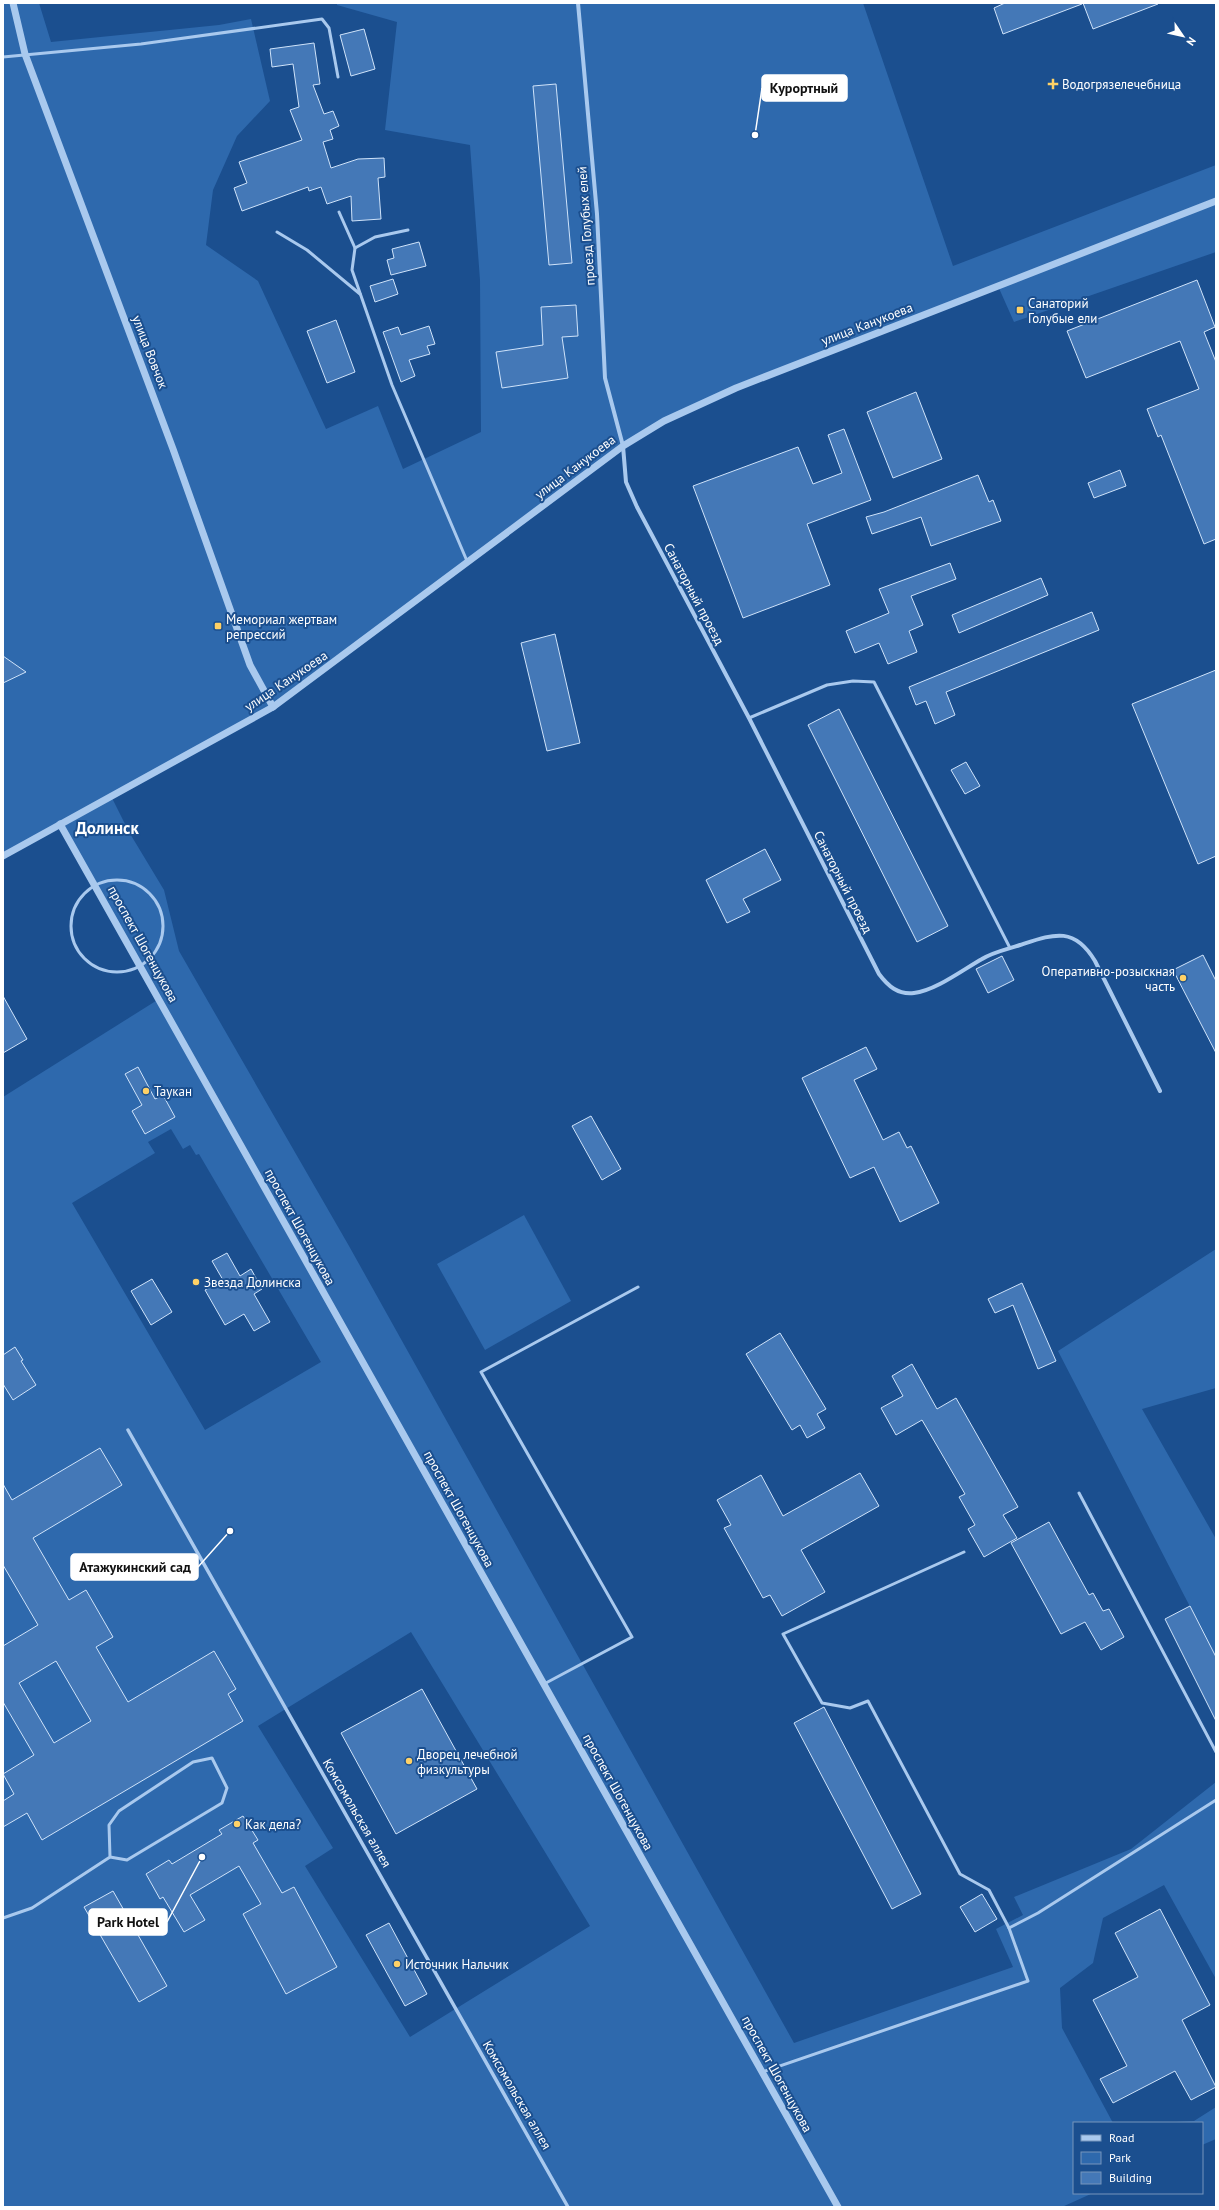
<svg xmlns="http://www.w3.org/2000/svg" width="1219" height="2210" font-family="'PT Sans',sans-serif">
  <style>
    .green { fill: #2e69ad; fill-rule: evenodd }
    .building { fill: #4478b7; stroke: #cfe3fa; fill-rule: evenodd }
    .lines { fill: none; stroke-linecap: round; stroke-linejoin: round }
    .service { stroke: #a9c9ee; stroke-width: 3 }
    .pedestrian { stroke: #a9c9ee; stroke-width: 3.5 }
    .minor { stroke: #a9c9ee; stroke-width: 4 }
    .tertiary { stroke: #a9c9ee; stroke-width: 7 }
    .poi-dot { fill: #ffd166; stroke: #1b4f8f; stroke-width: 1.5 }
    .labels { text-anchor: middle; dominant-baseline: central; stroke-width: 4; stroke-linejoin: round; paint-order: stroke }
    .poi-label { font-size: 13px; fill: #fff; stroke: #1b4f8f; text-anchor: start }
    .street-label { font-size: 13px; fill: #fff; stroke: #1b4f8f }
    .district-label { font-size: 17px; font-weight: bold; fill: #fff; stroke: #1b4f8f }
    .leader { fill: none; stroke: #fff; stroke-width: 1.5 }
    .callout-dot { fill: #fff; stroke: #1b4f8f; stroke-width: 1.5 }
    .callout { fill: #fff; stroke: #fff; stroke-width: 1.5 }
    .callout-label { font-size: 14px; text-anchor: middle; font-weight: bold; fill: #111 }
  </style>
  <rect width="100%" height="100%" fill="#1b4f8f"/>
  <g class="green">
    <path d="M3,3H39L51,42L219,25L251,19L270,101L237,136L213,190L206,245L258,281L326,429L378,406L403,469L481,432L480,280L470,145L385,130L397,22L337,5V3H863L953,266L1216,165V252L1014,322L998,286L700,403L623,446L273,707L111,796L129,832L164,890L179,951L349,1246L794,2043L1013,1967L996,1929L1023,1915L1014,1897L1131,1849L1216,1782V1979L1164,1885L1103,1918L1093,1963L1060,1988L1062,2028L1113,2123H1074V2193H1093L1062,2207H3V1097L159,999L60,824L3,856ZM171,1129L183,1149L190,1145L196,1155L199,1154L321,1362L205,1430L72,1203L155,1153L148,1142ZM411,1632L590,1926L410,2037L305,1866L333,1848L258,1726Z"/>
    <path d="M524,1215L571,1301L485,1350L437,1264Z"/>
    <path d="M1216,1249V1388L1142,1409L1216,1539V1657L1058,1351Z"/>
    <path d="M1216,2107V2139L1202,2145V2123H1157L1194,2121Z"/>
  </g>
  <g class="building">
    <path d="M1005,3H1081L1082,4L1003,34L994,8Z"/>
    <path d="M1083,3H1158V4L1093,29Z"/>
    <path d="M364,29L375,69L351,76L340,35Z"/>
    <path d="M314,43L320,84L313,85L324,114L333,111L339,126L330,130L333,139L323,142L331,168L358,159L384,158L385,177L378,178L381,219L352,221L351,196L327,204L321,187L309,191L308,187L242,211L234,188L247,183L239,162L302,140L290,110L299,107L293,64L272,67L270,49Z"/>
    <path d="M556,84L572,263L549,265L533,86Z"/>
    <path d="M419,242L426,266L391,275L387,260L394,258L392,249Z"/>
    <path d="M393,279L398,294L375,302L370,286Z"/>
    <path d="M1197,280L1215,327L1204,332L1216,362V539L1204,544L1161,435L1158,437L1147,409L1199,389L1180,341L1086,378L1067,331Z"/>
    <path d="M576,305L578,336L562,337L568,378L502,388L496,352L543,345L541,307Z"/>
    <path d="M336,320L355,372L327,383L307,331Z"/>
    <path d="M429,326L435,344L427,346L430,354L409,360L415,376L401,382L383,332L398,327L401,335Z"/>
    <path d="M916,392L942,459L893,478L867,412Z"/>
    <path d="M844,429L871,500L807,524L830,585L743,618L693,486L798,447L813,484L842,473L828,435Z"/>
    <path d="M1120,470L1126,486L1094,498L1088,483Z"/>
    <path d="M978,475L989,502L993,500L1001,521L931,546L921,517L872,534L866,517L884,512Z"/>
    <path d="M950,563L956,579L911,596L923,625L909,631L917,652L888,664L879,643L855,653L846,631L889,613L879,589Z"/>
    <path d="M1041,578L1048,595L959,633L952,615Z"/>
    <path d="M1092,612L1099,630L946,692L955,715L935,724L926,701L916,705L909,687Z"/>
    <path d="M555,634L580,743L547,751L521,643Z"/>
    <path d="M3,656L26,672L3,683Z"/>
    <path d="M1216,670V856L1198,864L1132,704Z"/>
    <path d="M839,709L948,926L917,942L808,725Z"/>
    <path d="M966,762L980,786L965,794L951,770Z"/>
    <path d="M765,849L781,880L743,899L750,912L727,923L706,880Z"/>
    <path d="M1203,955L1216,981V1053L1173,970Z"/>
    <path d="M1002,956L1014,980L988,993L976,969Z"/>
    <path d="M3,996L27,1039L3,1053Z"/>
    <path d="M866,1047L877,1069L854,1080L883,1140L899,1132L907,1148L911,1146L939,1203L900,1222L874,1167L850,1178L802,1078Z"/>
    <path d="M138,1067L155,1099L163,1095L175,1117L145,1134L132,1111L142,1105L125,1074Z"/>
    <path d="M591,1116L621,1169L602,1180L572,1126Z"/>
    <path d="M227,1253L240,1276L251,1269L262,1289L254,1294L270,1322L254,1331L244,1314L225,1325L205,1290L223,1280L212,1261Z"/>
    <path d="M152,1279L172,1312L151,1325L131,1291Z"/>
    <path d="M1022,1283L1056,1361L1038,1369L1013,1305L995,1313L988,1299Z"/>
    <path d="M780,1333L826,1409L817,1414L825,1428L807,1438L800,1425L792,1430L746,1354Z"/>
    <path d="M15,1347L23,1360L21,1361L36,1385L13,1400L3,1384V1355Z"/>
    <path d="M912,1364L937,1409L956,1398L1018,1507L1003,1515L1017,1538L984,1557L968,1529L975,1525L959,1497L965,1494L922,1420L896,1435L881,1408L903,1396L892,1376Z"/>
    <path d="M100,1448L122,1485L33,1538L69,1600L86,1590L113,1637L96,1647L128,1702L214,1651L236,1689L228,1694L243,1721L42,1840L27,1813L3,1827V1801L14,1794L3,1774L34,1755L3,1702V1646L38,1625L3,1565V1484L12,1500ZM56,1661L91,1721L54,1743L19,1683Z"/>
    <path d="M860,1473L879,1506L801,1550L825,1592L782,1616L770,1595L763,1598L724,1528L731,1525L717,1500L761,1475L783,1516Z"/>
    <path d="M1049,1522L1089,1595L1093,1593L1103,1611L1109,1609L1124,1637L1101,1650L1085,1622L1061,1634L1011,1543Z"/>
    <path d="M1190,1606L1216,1657V1721L1165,1619Z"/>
    <path d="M422,1689L477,1789L396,1834L341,1733Z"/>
    <path d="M824,1707L921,1894L892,1909L794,1723Z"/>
    <path d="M243,1816L258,1840L253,1843L282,1893L294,1887L337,1967L286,1994L243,1914L261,1904L239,1866L190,1895L205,1920L184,1932L163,1897L160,1899L146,1874L169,1860L172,1864L222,1834L219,1830Z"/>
    <path d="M113,1891L167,1986L139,2002L84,1907Z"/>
    <path d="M982,1894L997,1919L975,1932L960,1907Z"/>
    <path d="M1160,1909L1210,2005L1182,2020L1216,2087L1191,2100L1175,2071L1113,2103L1100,2079L1127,2066L1093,2000L1138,1977L1115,1933Z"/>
    <path d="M389,1923L427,1994L405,2006L366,1935Z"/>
  </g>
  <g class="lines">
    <g class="service">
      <path d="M3,57L141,44L322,19L329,28L338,77"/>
      <path d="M339,212L355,248L352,270L392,385L467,561"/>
      <path d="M277,232L307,250L360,294"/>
      <path d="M355,248L375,237L408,230"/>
      <path d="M749,718L827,685L853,681L874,682L1010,948"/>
      <circle cx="117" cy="926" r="46"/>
      <path d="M1079,1493L1216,1752"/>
      <path d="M544,1684L632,1637L481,1372L638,1287"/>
      <path d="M3,1918L32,1908L110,1857L127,1860L222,1803L227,1788L212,1758L193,1762L119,1811L109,1825L110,1857"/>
      <path d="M1009,1928L1038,1913L1216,1800"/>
      <path d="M762,2072L1028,1981L1009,1928L989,1890L960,1874L868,1701L850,1708L822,1703L783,1634L964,1552"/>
    </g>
    <path class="pedestrian" d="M128,1430L568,2207"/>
    <path class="minor" d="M578,3L597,214L605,378L623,446L626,482L637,507L749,718L879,974C888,986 898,995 914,993C935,991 964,969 982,959C993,952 1008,949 1020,945C1054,934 1074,926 1095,961L1160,1091"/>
    <g class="tertiary">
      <path d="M13,3L25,54L173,449L250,665L273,707"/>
      <path d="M60,824L838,2207"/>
      <path d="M3,856L273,707L623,446L664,421L736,388L1216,201"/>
    </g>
  </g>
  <g class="poi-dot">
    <path d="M1051 78h4v4h4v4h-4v4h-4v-4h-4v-4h4z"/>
    <rect x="1016" y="306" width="8" height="8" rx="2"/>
    <rect x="214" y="622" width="8" height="8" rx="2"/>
    <circle cx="1183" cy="978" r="4"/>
    <circle cx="146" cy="1091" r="4"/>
    <circle cx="196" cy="1282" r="4"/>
    <circle cx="409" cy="1761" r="4"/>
    <circle cx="237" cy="1824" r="4"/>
    <circle cx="397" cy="1964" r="4"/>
  </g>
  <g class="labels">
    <g class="poi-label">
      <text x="1062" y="84">Водогрязелечебница</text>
      <text x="1028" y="303">Санаторий<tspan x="1028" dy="15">Голубые ели</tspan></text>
      <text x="226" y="619">Мемориал жертвам<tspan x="226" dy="15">репрессий</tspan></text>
      <text x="1175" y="971" text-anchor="end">Оперативно-розыскная<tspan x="1175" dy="15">часть</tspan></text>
      <text x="154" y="1091">Таукан</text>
      <text x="204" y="1282">Звезда Долинска</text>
      <text x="417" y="1754">Дворец лечебной<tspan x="417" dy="15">физкультуры</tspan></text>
      <text x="245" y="1824">Как дела?</text>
      <text x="405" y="1964">Источник Нальчик</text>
    </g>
    <g class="street-label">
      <text transform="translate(586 226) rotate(-94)">проезд Голубых елей</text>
      <text transform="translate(867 324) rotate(-21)">улица Канукоева</text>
      <text transform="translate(150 352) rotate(69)">улица Вовчок</text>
      <text transform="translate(575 467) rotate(-37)">улица Канукоева</text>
      <text transform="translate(694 594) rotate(62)">Санаторный проезд</text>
      <text transform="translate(286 681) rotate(-34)">улица Канукоева</text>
      <text transform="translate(843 882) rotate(63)">Санаторный проезд</text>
      <text transform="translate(143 944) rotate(61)">проспект Шогенцукова</text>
      <text transform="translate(300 1227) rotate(61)">проспект Шогенцукова</text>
      <text transform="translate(459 1509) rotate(61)">проспект Шогенцукова</text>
      <text transform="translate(618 1792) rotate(61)">проспект Шогенцукова</text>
      <text transform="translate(357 1813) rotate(60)">Комсомольская аллея</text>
      <text transform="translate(777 2074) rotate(61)">проспект Шогенцукова</text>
      <text transform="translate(517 2095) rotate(60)">Комсомольская аллея</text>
    </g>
    <g class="district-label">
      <text x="107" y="828">Долинск</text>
    </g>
  </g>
  <path class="leader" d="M755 135L762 88M230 1531L198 1567M202 1857L167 1922"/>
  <g class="callout-dot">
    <circle cx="755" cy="135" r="4"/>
    <circle cx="230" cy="1531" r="4"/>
    <circle cx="202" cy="1857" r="4"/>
  </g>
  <g class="callout">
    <rect x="762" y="75" width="85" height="26" rx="4"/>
    <rect x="71" y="1554" width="127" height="26" rx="4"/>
    <rect x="89" y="1909" width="78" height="26" rx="4"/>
  </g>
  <g class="callout-label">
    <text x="804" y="93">Курортный</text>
    <text x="135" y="1572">Атажукинский сад</text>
    <text x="128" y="1927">Park Hotel</text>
  </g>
  <rect width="1219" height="2210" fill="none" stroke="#ffffff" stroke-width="8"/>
  <rect x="1073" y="2122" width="130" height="72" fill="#1b4f8f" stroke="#7695bc"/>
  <rect x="1081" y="2135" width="20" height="6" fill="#a9c9ee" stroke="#7695bc"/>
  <text x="1109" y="2142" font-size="12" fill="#ffffff">Road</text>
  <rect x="1081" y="2152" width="20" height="12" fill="#2e69ad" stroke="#7695bc"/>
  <text x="1109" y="2162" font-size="12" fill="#ffffff">Park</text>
  <rect x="1081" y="2172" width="20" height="12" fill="#4478b7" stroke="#7695bc"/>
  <text x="1109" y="2182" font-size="12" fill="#ffffff">Building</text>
  <g transform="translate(1183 36) rotate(124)" stroke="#1b4f8f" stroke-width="3" paint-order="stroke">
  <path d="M0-3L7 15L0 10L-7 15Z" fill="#ffffff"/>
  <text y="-6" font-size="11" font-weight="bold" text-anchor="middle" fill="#ffffff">N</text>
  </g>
</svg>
